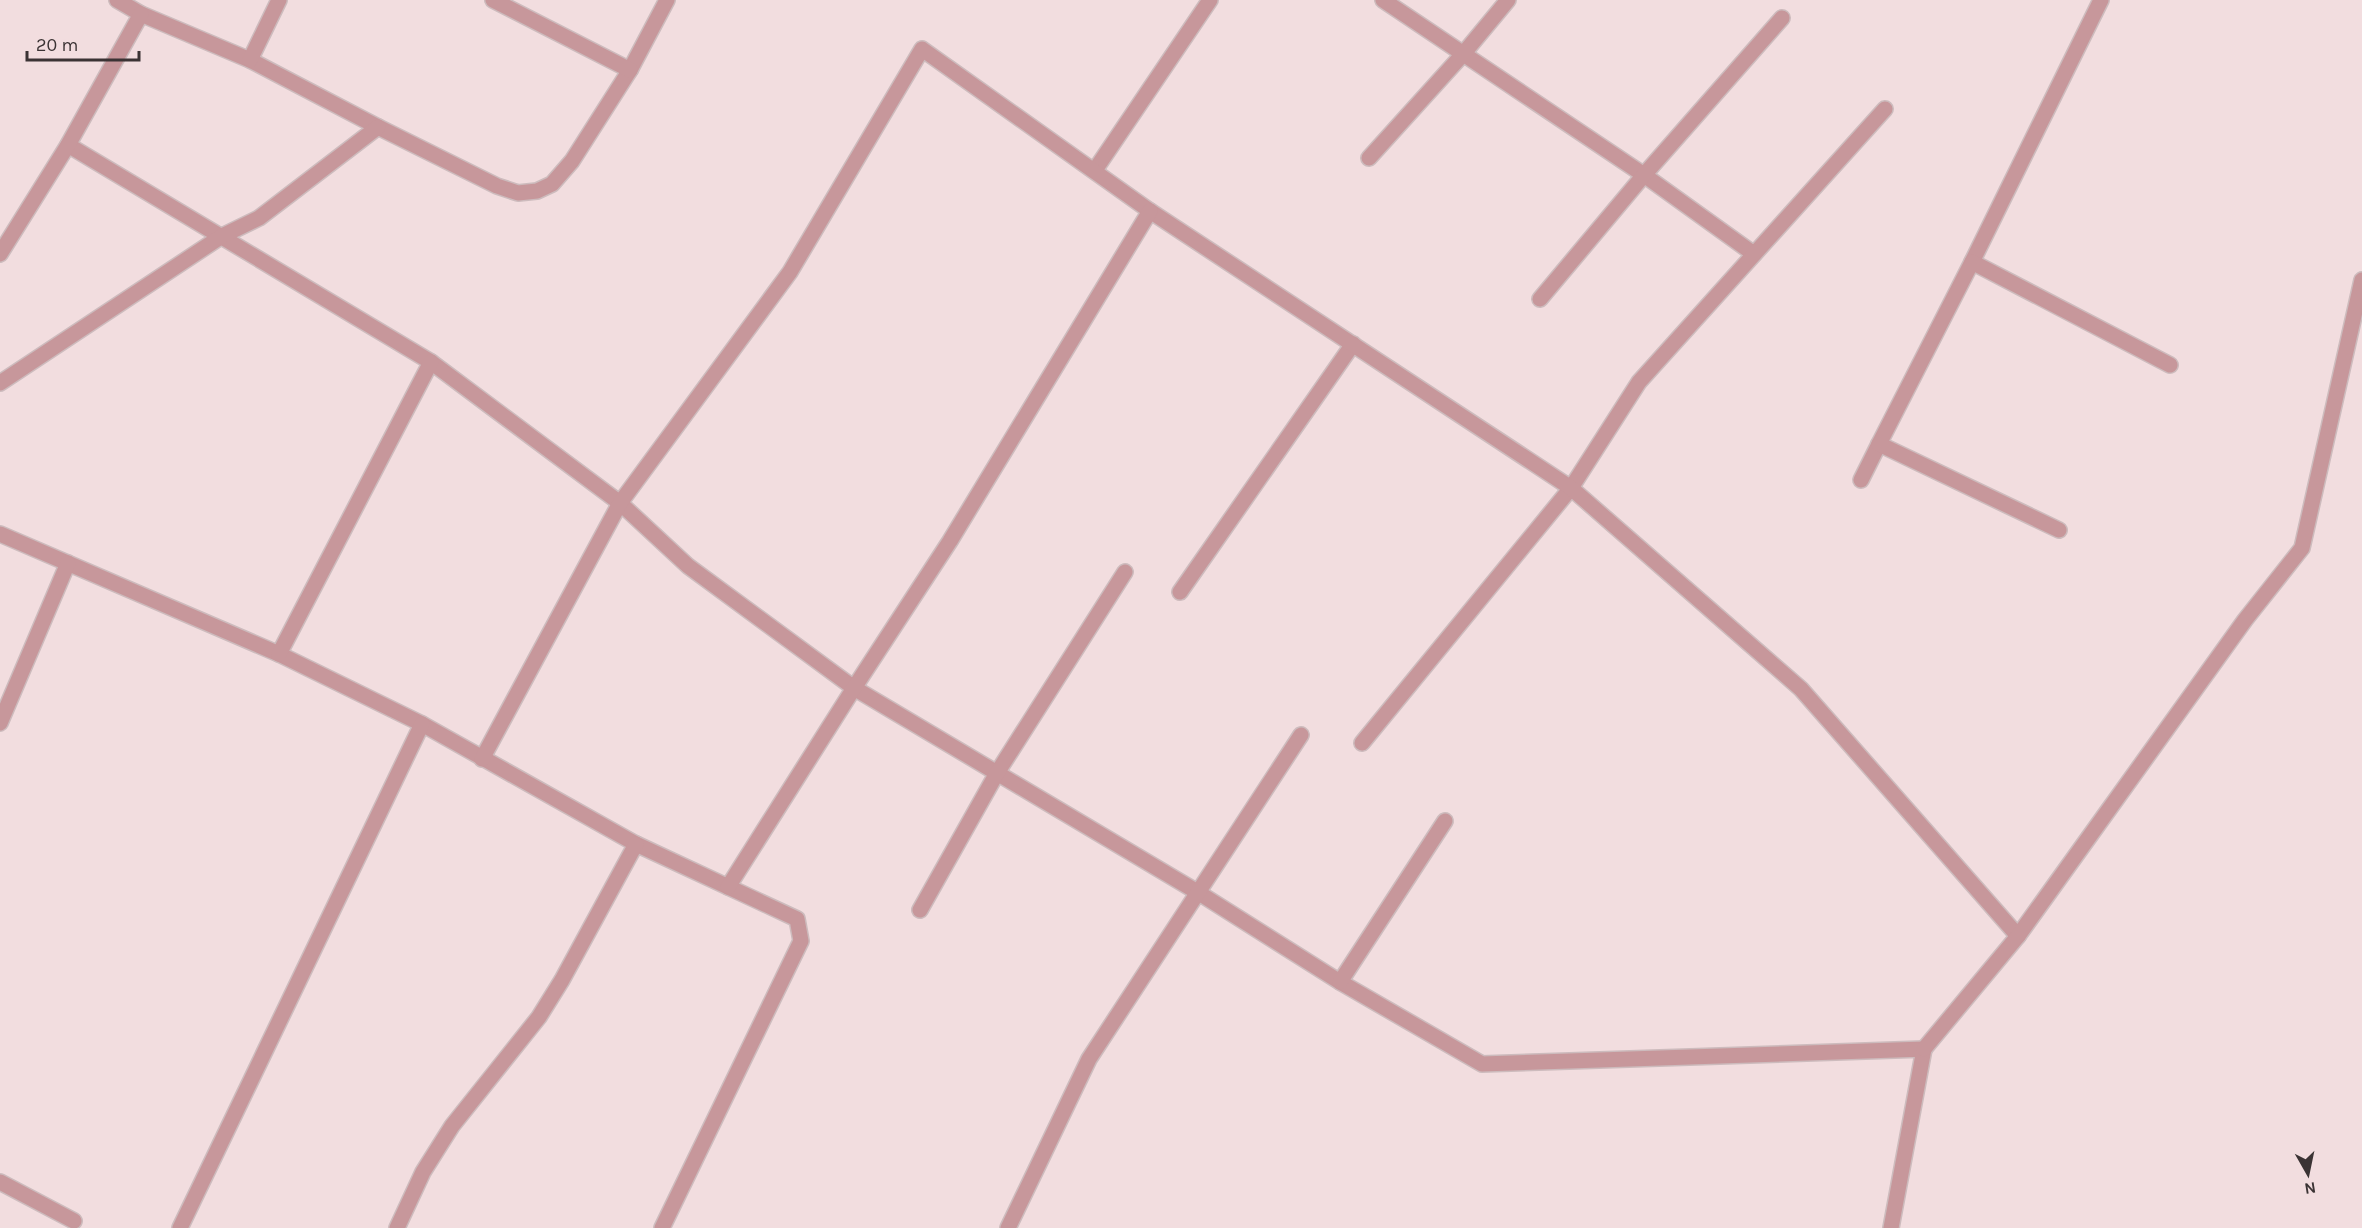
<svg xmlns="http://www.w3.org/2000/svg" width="2362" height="1228" font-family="Karla,sans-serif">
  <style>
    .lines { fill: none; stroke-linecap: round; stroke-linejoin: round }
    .minor-casing { stroke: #cdbbbd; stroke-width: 18 }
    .minor { stroke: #c7979b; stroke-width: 15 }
  </style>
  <rect width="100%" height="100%" fill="#f2dddf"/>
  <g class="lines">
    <defs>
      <g id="minor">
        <path d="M117,0L141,14L250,60L378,127L497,186L518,193L537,191L552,184L572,161L630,70L667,0"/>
        <path d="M493,0L630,70"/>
        <path d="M1383,0L1644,175L1754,254"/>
        <path d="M250,60L279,0"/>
        <path d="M68,145L431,362L620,503L688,566L854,688L1199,893L1340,982L1482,1064L1924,1049L1891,1228"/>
        <path d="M1369,158L1464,53L1508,0"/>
        <path d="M1095,170L1210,0"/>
        <path d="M0,254L68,145L141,14"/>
        <path d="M1972,262L2101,0"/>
        <path d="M1540,299L1644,175L1782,18"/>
        <path d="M0,383L222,236L259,218L378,127"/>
        <path d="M1861,480L1879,444"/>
        <path d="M2059,530L1879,444L1972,262L2170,365"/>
        <path d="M0,534L279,654L422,724L636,844L797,919L801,941L662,1228"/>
        <path d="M1180,592L1353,344"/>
        <path d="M279,654L431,362"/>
        <path d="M0,723L68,563"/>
        <path d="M1362,743L1571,488L1639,382L1885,109"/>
        <path d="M482,759L620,503L790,272L922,49L1150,211L1571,488L1801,689L2018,936"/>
        <path d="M728,887L854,688L950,541L1150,211"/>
        <path d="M920,910L997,773L1125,572"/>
        <path d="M1340,982L1445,821"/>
        <path d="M1924,1049L2018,936L2245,620L2302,548L2362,280"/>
        <path d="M0,1182L74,1221"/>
        <path d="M180,1228L422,724"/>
        <path d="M397,1228L423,1172L452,1126L539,1017L562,980L636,844"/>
        <path d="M1008,1228L1089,1059L1301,735"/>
      </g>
    </defs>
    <use href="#minor" class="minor-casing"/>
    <use href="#minor" class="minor"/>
  </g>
  <g transform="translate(2308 1174) rotate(171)" stroke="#f2dddf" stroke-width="4.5" paint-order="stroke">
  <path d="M0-4.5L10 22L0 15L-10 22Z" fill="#3b3334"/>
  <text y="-9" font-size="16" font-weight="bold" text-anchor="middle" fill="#3b3334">N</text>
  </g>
  <path d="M27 51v9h112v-9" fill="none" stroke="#3b3334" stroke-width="3"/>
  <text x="36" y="51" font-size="18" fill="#3b3334" stroke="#f2dddf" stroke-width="4.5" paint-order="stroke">20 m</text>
</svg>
